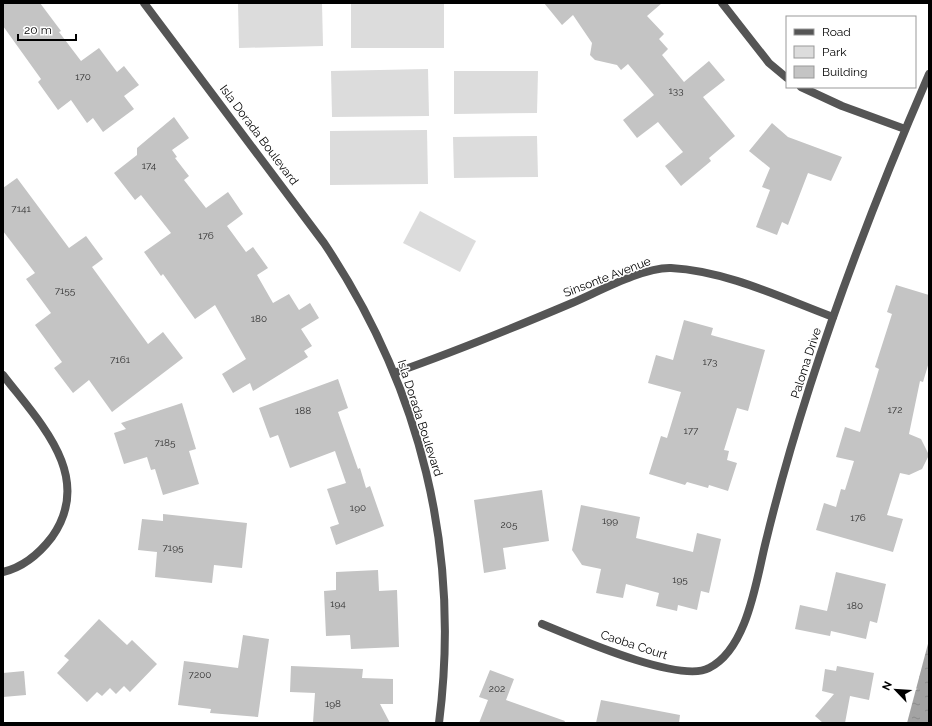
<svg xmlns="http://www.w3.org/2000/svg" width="932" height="726" font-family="Raleway,sans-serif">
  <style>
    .park { fill: #dcdcdc }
    .water { fill: url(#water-ripples) }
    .building { fill: #c4c4c4 }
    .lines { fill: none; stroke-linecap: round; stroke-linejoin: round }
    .minor { stroke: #555; stroke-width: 8 }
    .labels { text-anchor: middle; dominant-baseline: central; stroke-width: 3; stroke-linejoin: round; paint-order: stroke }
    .number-label { font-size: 10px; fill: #313131 }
    .street-label { font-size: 12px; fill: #000; stroke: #fff }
  </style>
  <defs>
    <pattern id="water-ripples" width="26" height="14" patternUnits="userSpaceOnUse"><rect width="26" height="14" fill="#a3a3a3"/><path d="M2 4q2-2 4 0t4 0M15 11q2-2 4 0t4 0" fill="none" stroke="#8b8b8b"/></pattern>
  </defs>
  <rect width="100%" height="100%" fill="#fff"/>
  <g class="park">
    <path d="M238,3H322L323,46L239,48Z"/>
    <rect x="351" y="3" width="93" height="45"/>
    <path d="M428,69L429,116L332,117L331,71Z"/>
    <path d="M454,71H538L537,113L454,114Z"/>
    <path d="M427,130L428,184L330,185V131Z"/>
    <path d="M537,136L538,177L454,178L453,137Z"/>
    <path d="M420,211L476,241L460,272L403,243Z"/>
  </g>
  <path class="water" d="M929,640V723H907Z"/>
  <g class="building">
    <path d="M3,3H40L61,31L59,32L81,61L99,48L117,72L124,66L139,85L124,96L134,109L103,132L93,118L87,123L71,100L58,110L38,82L41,79L3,26Z"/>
    <path d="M544,3H662L647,16L664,34L659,39L668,49L662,55L684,82L709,61L725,80L703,97L735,136L709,158L711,161L681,186L665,166L683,152L658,122L637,138L623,120L654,95L628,64L621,70L617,65L595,60L590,55L592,43L573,15L562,25Z"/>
    <path d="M174,117L189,138L172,150L177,157L175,158L189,176L184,180L206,208L228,192L243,214L227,226L246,252L253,247L268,268L257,275L273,303L289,294L299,310L310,303L319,318L301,329L312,346L304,351L308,357L253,391L250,383L233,393L222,374L246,359L215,305L195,319L163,274L161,276L144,252L171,233L141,195L135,200L114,173L137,155V148Z"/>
    <path d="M772,123L788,137L842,157L831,181L808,173L788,225L782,222L777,235L756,227L770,190L762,187L770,168L749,151Z"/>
    <path d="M17,178L69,248L86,236L103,259L92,267L148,344L163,332L183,358L112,412L89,380L73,393L54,368L62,362L35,325L51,313L26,279L35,273L3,231V188Z"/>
    <path d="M896,285L929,295V362L923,382L920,381L909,434L921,439L929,455L922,469L909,475L900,473L887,515L903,519L893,552L816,530L824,503L836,507L841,489L845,490L854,461L836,457L845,427L860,432L879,369L875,367L892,314L887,312Z"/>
    <path d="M684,320L713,328L711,335L765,350L748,411L737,408L724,450L729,451L727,460L737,463L728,491L709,485L708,488L687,482L685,485L649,474L661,436L667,438L681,392L648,383L656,355L673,360Z"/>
    <path d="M338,379L348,408L338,412L358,469L360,468L366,488L370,486L384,526L336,545L330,527L339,524L327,489L346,483L335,451L290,468L278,435L270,438L259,408Z"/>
    <path d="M182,403L196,449L189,451L199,484L163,495L155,469L151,470L147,457L124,464L114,433L126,429L121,423Z"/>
    <path d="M542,490L549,541L503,548L506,569L484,573L474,500Z"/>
    <path d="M581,505L640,517L636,538L693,552L697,533L721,539L709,593L701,591L697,610L678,605L677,611L656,606L659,593L626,584L623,598L596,593L601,569L582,565L572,550Z"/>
    <path d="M163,514L247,523L242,568L214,565L212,583L155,577L157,552L138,550L142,519L163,521Z"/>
    <path d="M378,570L379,591L397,590L399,647L351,649L350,635L326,636L324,591L336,590V572Z"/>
    <path d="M836,572L886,584L877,623L870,621L866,639L831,631L830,636L795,629L800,605L827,611Z"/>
    <path d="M99,619L127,645L132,640L157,664L130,692L124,686L116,694L110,688L102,696L97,692L87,702L57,673L69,660L64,656Z"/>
    <path d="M243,635L269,639L258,717L210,713L211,709L178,705L184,661L238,668Z"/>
    <path d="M291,666L363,669L362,678L393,679V704H380L390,723H313L315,693L290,692Z"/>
    <path d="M837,666L874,673L869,700L850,696L845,723H823L815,716L834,694L822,691L825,669L836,671Z"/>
    <path d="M490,670L514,679L506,700L565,721L564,723H479L488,700L479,697Z"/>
    <path d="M24,671L26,695L3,697V673Z"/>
    <path d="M601,700L680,715L679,723H596Z"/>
  </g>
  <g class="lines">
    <g class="minor">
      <path d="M144,3L324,243C421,388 461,550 439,723"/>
      <path d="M722,3L769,63L787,78"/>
      <path d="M801,87L842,106L905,129"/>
      <path d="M394,373C454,352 513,328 572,303C598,292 643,267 671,268C727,271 782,298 833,317"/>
      <path d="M3,375C39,422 95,476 52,537C39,554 24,567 3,572"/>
      <path d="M542,624C574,637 680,684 709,668C747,649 756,582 765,545C804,383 863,226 929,74"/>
    </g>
  </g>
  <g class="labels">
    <g class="number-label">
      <text x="83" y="76">170</text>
      <text x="676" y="90">133</text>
      <text x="149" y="165">174</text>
      <text x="21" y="208">7141</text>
      <text x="206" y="235">176</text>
      <text x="65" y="290">7155</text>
      <text x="259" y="318">180</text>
      <text x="120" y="359">7161</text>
      <text x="710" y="361">173</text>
      <text x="895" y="409">172</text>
      <text x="303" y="410">188</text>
      <text x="691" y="430">177</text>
      <text x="165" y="442">7185</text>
      <text x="358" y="507">190</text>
      <text x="858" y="517">176</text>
      <text x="610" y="520">199</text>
      <text x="509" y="524">205</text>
      <text x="173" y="547">7195</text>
      <text x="680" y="579">195</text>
      <text x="338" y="603">194</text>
      <text x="855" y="605">180</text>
      <text x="200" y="674">7200</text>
      <text x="497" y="688">202</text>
      <text x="333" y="703">198</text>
    </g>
    <g class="street-label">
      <text transform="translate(259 135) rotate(53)">Isla Dorada Boulevard</text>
      <text transform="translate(607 277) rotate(-21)">Sinsonte Avenue</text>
      <text transform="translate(806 363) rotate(-72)">Paloma Drive</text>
      <text transform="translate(420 418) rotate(72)">Isla Dorada Boulevard</text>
      <text transform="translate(634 645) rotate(18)">Caoba Court</text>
    </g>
  </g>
  <rect width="932" height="726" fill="none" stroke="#000000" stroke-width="8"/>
  <rect x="786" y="16" width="130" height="72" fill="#ffffff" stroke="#999999"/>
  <rect x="794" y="29" width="20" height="6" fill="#555555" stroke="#999999"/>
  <text x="822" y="36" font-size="12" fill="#000000">Road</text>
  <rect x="794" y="46" width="20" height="12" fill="#dcdcdc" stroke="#999999"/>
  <text x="822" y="56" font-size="12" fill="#000000">Park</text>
  <rect x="794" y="66" width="20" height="12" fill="#c4c4c4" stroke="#999999"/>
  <text x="822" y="76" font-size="12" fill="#000000">Building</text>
  <g transform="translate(896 690) rotate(295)" stroke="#ffffff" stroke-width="3" paint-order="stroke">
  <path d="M0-3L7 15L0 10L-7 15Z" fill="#000000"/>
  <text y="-6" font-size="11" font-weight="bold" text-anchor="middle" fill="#000000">N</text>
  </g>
  <path d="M18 34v6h58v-6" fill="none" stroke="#000000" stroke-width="2"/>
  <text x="24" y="34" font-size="12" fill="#000000" stroke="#ffffff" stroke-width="3" paint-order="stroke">20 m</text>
</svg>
